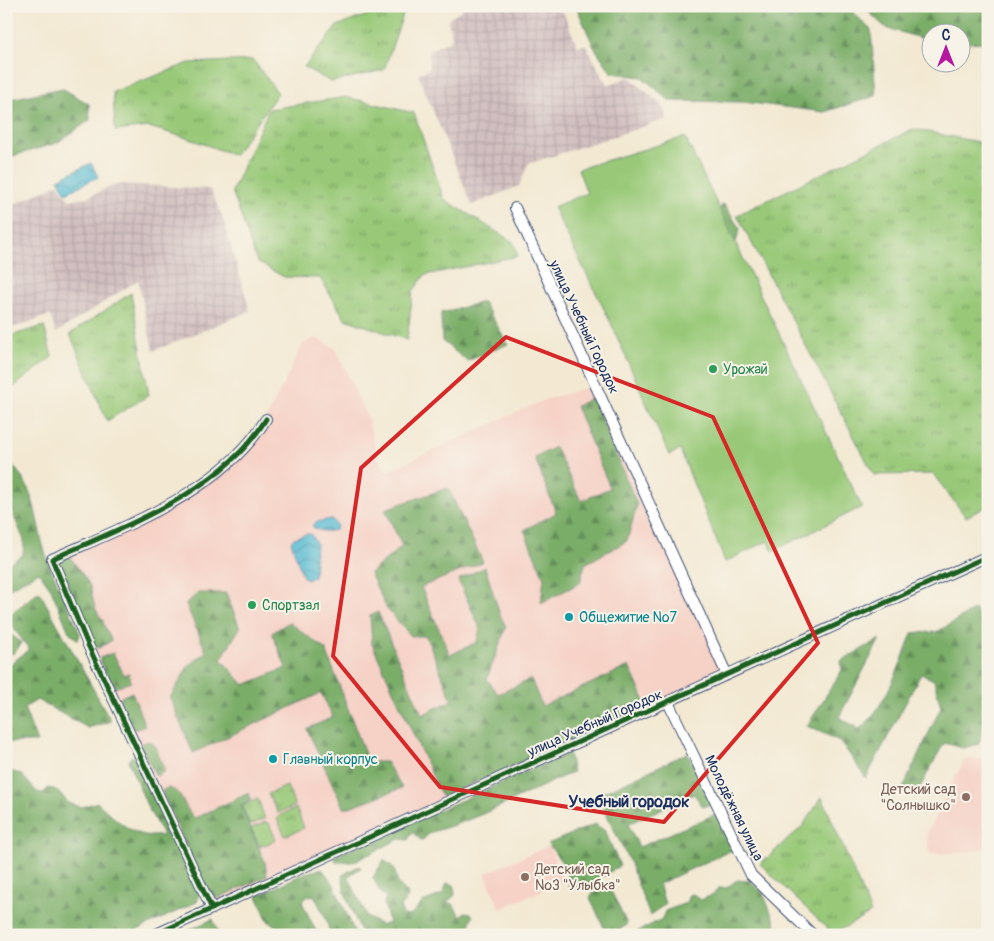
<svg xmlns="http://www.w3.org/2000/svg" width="994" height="941" font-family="Pangolin,sans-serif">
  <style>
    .built { fill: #f6d1c6 }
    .industrial { fill: url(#industrial-grid) }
    .grass { fill: url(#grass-tufts); stroke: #5a7c6b }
    .forest { fill: url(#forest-firs); stroke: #4a6e63 }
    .pitch { fill: #99c978; stroke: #5a7c6b }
    .water { fill: url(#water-waves); stroke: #377498 }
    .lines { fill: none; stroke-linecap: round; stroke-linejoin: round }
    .minor-casing { stroke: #3b4b70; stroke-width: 12 }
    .minor { stroke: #fff; stroke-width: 10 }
    .cycleway-casing { stroke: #f7f3e8; stroke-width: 8 }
    .cycleway { stroke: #1b5e20; stroke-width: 5 }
    .marked { fill: none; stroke: #d62828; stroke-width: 4; stroke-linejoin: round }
    .leisure-dot { fill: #2e9e5b; stroke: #f7f3e8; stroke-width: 2 }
    .culture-dot { fill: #0f9aa8; stroke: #f7f3e8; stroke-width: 2 }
    .education-dot { fill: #8d6e63; stroke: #f7f3e8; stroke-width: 2 }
    .labels { text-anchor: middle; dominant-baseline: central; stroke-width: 4; stroke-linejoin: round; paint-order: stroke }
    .street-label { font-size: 14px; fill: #1b2f5e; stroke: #f7f3e8 }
    .leisure-label { font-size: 14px; fill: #27864d; stroke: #f7f3e8; text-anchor: start }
    .culture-label { font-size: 14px; fill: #0d838f; stroke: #f7f3e8; text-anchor: start }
    .education-label { font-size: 14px; fill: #785e54; stroke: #f7f3e8; text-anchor: end }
    .quarter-label { font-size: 16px; font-weight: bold; fill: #1b2f5e; stroke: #f7f3e8 }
  </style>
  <defs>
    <pattern id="industrial-grid" width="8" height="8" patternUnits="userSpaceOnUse" patternTransform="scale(1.25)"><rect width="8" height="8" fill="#d1bfbf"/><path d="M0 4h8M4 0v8" fill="none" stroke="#b3a4a7"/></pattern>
    <pattern id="grass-tufts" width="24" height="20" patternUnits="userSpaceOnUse" patternTransform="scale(1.25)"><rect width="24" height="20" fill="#99c978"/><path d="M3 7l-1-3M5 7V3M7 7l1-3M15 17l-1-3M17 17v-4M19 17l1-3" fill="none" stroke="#7ca466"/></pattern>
    <pattern id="forest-firs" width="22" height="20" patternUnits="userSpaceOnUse" patternTransform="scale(1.25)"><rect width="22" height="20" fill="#7aad68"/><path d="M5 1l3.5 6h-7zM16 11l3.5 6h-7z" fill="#638d59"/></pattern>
    <pattern id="water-waves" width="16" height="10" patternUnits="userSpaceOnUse" patternTransform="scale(1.25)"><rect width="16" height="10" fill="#53bad1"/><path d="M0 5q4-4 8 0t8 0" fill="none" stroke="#4498ad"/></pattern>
  </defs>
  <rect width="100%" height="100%" fill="#f7f3e8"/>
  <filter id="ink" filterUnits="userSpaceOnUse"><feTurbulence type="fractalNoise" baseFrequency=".02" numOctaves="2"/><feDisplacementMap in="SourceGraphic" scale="10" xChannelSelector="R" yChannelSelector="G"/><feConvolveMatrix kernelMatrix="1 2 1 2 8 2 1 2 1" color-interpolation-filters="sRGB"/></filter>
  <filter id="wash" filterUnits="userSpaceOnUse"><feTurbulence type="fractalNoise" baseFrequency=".0096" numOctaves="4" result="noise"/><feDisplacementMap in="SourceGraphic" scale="20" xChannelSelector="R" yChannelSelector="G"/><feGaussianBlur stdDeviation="1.12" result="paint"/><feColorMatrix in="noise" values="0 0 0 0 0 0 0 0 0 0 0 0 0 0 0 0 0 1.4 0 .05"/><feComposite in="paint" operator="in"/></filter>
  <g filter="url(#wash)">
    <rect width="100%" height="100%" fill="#f3e9d3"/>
    <g class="built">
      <path d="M316,338L335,348L368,418L376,452L386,472L544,400L592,386L726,675L212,908L53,559L202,485L258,435L303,344Z"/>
      <path d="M965,759H988V848L970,852L930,854L926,835Z"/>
      <path d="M549,846L564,881L500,909L485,873Z"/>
    </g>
    <g class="industrial">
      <path d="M467,6H561L577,46L586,45L607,85L629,77L663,106L667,119L528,164L519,186L472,205L418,74L429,69V50L448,42L452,38L448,19Z"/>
      <path d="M58,184L69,200L88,197L116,184L210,189L222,216L250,311L153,351L138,280L56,333L50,315L6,330V208Z"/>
    </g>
    <g class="grass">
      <path d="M393,6H406L384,70L331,82L304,67L337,26Z"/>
      <path d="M253,60L278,93L234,155L187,138L149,127L115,131L113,92L189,63Z"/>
      <path d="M346,97L414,113L444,199L513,242L518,256L425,275L413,291L407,340L345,319L320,278L284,277L257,262L232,191L269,109Z"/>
      <path d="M913,129L988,144V506L966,517L933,474L874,475L737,215Z"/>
      <path d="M131,293L149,395L107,421L70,334Z"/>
      <path d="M44,326L52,357L6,393V337Z"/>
      <path d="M287,786L295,806L278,813L268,794Z"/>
      <path d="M822,797L871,913L833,934L760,864L802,827Z"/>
      <path d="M258,799L265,819L250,825L242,806Z"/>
      <path d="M296,808L304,828L285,836L277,819L279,816Z"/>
      <path d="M266,822L269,823L276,840L260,847L251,828Z"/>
    </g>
    <g class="forest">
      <path d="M576,6H847L871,30L876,96L824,112L743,102L670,101L642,77L612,73L594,47Z"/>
      <path d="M862,6H988V42L962,43V32H932L931,41L886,28Z"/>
      <path d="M62,88L89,104L90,120L57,143L6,158V100Z"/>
      <path d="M723,203L740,229L732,255L709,228Z"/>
      <path d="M483,302L508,344L467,361L442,341L441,313Z"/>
      <path d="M593,397L637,505L627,541L585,564L580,583L541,603L544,578L524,530L556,513L535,458L555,447L581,501L610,488L576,406Z"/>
      <path d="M12,465C36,489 35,518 44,549C53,578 69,606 80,634L78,640L69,632L51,589L39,572L6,590V565L23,555L24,540L6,498V468Z"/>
      <path d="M448,488L483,562L421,587L450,655L477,642L480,628L458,580L485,567L500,615L506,627L487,679L498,694L531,679L542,706L629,666L647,706L442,797L372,644L370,615L378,612L422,715L452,700L426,636H411L387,609L370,573L402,546L385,509Z"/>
      <path d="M69,555C73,562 88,581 90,586C93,598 94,612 103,620C103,628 110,633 111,641L99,648L94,647L57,559Z"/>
      <path d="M39,591L111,721L88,728L37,700L24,708L37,742H6V668L29,649L6,618Z"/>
      <path d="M198,593H226L240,628L221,659L244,685L286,668L272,633L289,622L326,650L368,762H386L402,788L344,809L307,729L333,717L321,693L193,753L170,698L189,665L206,652L186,604Z"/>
      <path d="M975,609L988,637V719L985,718L979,744L963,748L944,743L918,791L903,788L941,707L934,680L921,674L866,778L840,741L807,726L842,670L841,661L880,639L839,717L859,729C884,711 902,661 912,633L937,632Z"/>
      <path d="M6,631L22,643L14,653L6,655Z"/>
      <path d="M113,653L124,675L129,673L131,682L114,688L103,668L100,658Z"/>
      <path d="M132,692L145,726L138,729H133L119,702L121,697Z"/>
      <path d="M151,741L155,746L165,771L156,776L141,747L142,743Z"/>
      <path d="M687,753L713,803L703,807L694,794L628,824L639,847L716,814L734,849L659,884L665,904L650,916L629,861L596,792L607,791Z"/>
      <path d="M567,754H569L573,772C526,793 482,818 432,832C426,834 427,839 421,840L412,832L408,840L399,839L354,862H336L335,859V856Z"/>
      <path d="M132,756L137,759L198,891L199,896L197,902L127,935H6V770L21,774L37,792L43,793L48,788L55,789L70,804L82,807L97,802C115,819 136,841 163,835L149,810L128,761Z"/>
      <path d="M168,788C183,790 184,810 195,818L249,793L251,800L241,806L265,862L267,876L218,898H213L208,887L204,886L163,794V790Z"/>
      <path d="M595,824L605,831L620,866C604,874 588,890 569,888L567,869L548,844Z"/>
      <path d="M384,860L394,868L398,884L407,892L408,897L400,907L403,915L410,916L423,902L443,894L447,883L454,885L455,895L447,902L453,904L460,916L465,912L471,913L473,917L470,922V935H362L345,893L342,875L359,866L361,868L348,876L367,917L381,925L389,923L384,902L386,897L380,892L373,877Z"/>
      <path d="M322,869L333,883L356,935H330L327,921L314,895L307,897L302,902L318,935H281L282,930L268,921L257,896L305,873Z"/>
      <path d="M737,880L750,881L763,893L780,935H631L662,919L665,911L686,903L689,895L693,894L701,900L714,894L718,888H726Z"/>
      <path d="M605,888L610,889L627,924L614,935L607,934L590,898L594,892Z"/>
      <path d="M213,919L219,935H178Z"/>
    </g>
    <path class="pitch" d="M685,137L862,507L773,551L768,541L725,562L680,450L669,455L610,321L553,207L587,193L578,169Z"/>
    <g class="water">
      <path d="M91,163L98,177L66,193L58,179Z"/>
      <path d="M332,519L337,526L336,530C328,532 318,532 312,526L316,522Z"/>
      <path d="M306,534H311L316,543L314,576L307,580L303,577L291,542L294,538Z"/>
    </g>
  </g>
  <g filter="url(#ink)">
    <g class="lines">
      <defs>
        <g id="minor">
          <path d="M515,208L727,675"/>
          <path d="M668,702L751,875L813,935"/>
          <path d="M212,909L88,645L52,559C125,526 223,491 266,419"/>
          <path d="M154,935L988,556"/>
        </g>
      </defs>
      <use href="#minor" class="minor-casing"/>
      <use href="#minor" class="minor"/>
      <defs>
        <g id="cycleway">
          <path d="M212,909L88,645L52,559C125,526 223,491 266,419"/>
          <path d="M154,935L988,556"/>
        </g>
      </defs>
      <use href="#cycleway" class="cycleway-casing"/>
      <use href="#cycleway" class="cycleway"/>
    </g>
  </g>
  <path class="marked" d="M506,337L713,417L818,643L664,822L440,787L333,656L361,468Z"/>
  <g class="leisure-dot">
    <circle cx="713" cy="369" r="5"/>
    <circle cx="252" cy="605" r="5"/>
  </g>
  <g class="culture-dot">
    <circle cx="569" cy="617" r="5"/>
    <circle cx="273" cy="759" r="5"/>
  </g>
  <g class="education-dot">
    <circle cx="966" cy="797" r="5"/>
    <circle cx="525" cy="877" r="5"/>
  </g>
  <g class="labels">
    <g class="street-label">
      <text transform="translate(584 327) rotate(65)">улица Учебный Городок</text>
      <text transform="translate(595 723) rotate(-24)">улица Учебный Городок</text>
      <text transform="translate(734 808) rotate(64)">Молодёжная улица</text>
    </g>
    <g class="leisure-label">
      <text x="723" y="369">Урожай</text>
      <text x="262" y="605">Спортзал</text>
    </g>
    <g class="culture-label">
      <text x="579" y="617">Общежитие №7</text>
      <text x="283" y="759">Главный корпус</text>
    </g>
    <g class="education-label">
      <text x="956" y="789">Детский сад<tspan x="956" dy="16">"Солнышко"</tspan></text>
      <text x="535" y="869" text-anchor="start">Детский сад<tspan x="535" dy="16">№3 "Улыбка"</tspan></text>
    </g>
    <g class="quarter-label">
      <text x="629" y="802">Учебный городок</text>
    </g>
  </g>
  <rect width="994" height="941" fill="none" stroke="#f7f3e8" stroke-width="25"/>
  <g transform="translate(946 48)"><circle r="24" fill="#f7f3e8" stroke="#9fa5b1"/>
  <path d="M0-4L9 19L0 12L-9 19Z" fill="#b5179e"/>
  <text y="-8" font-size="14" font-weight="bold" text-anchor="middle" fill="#1b2f5e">С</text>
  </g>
</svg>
